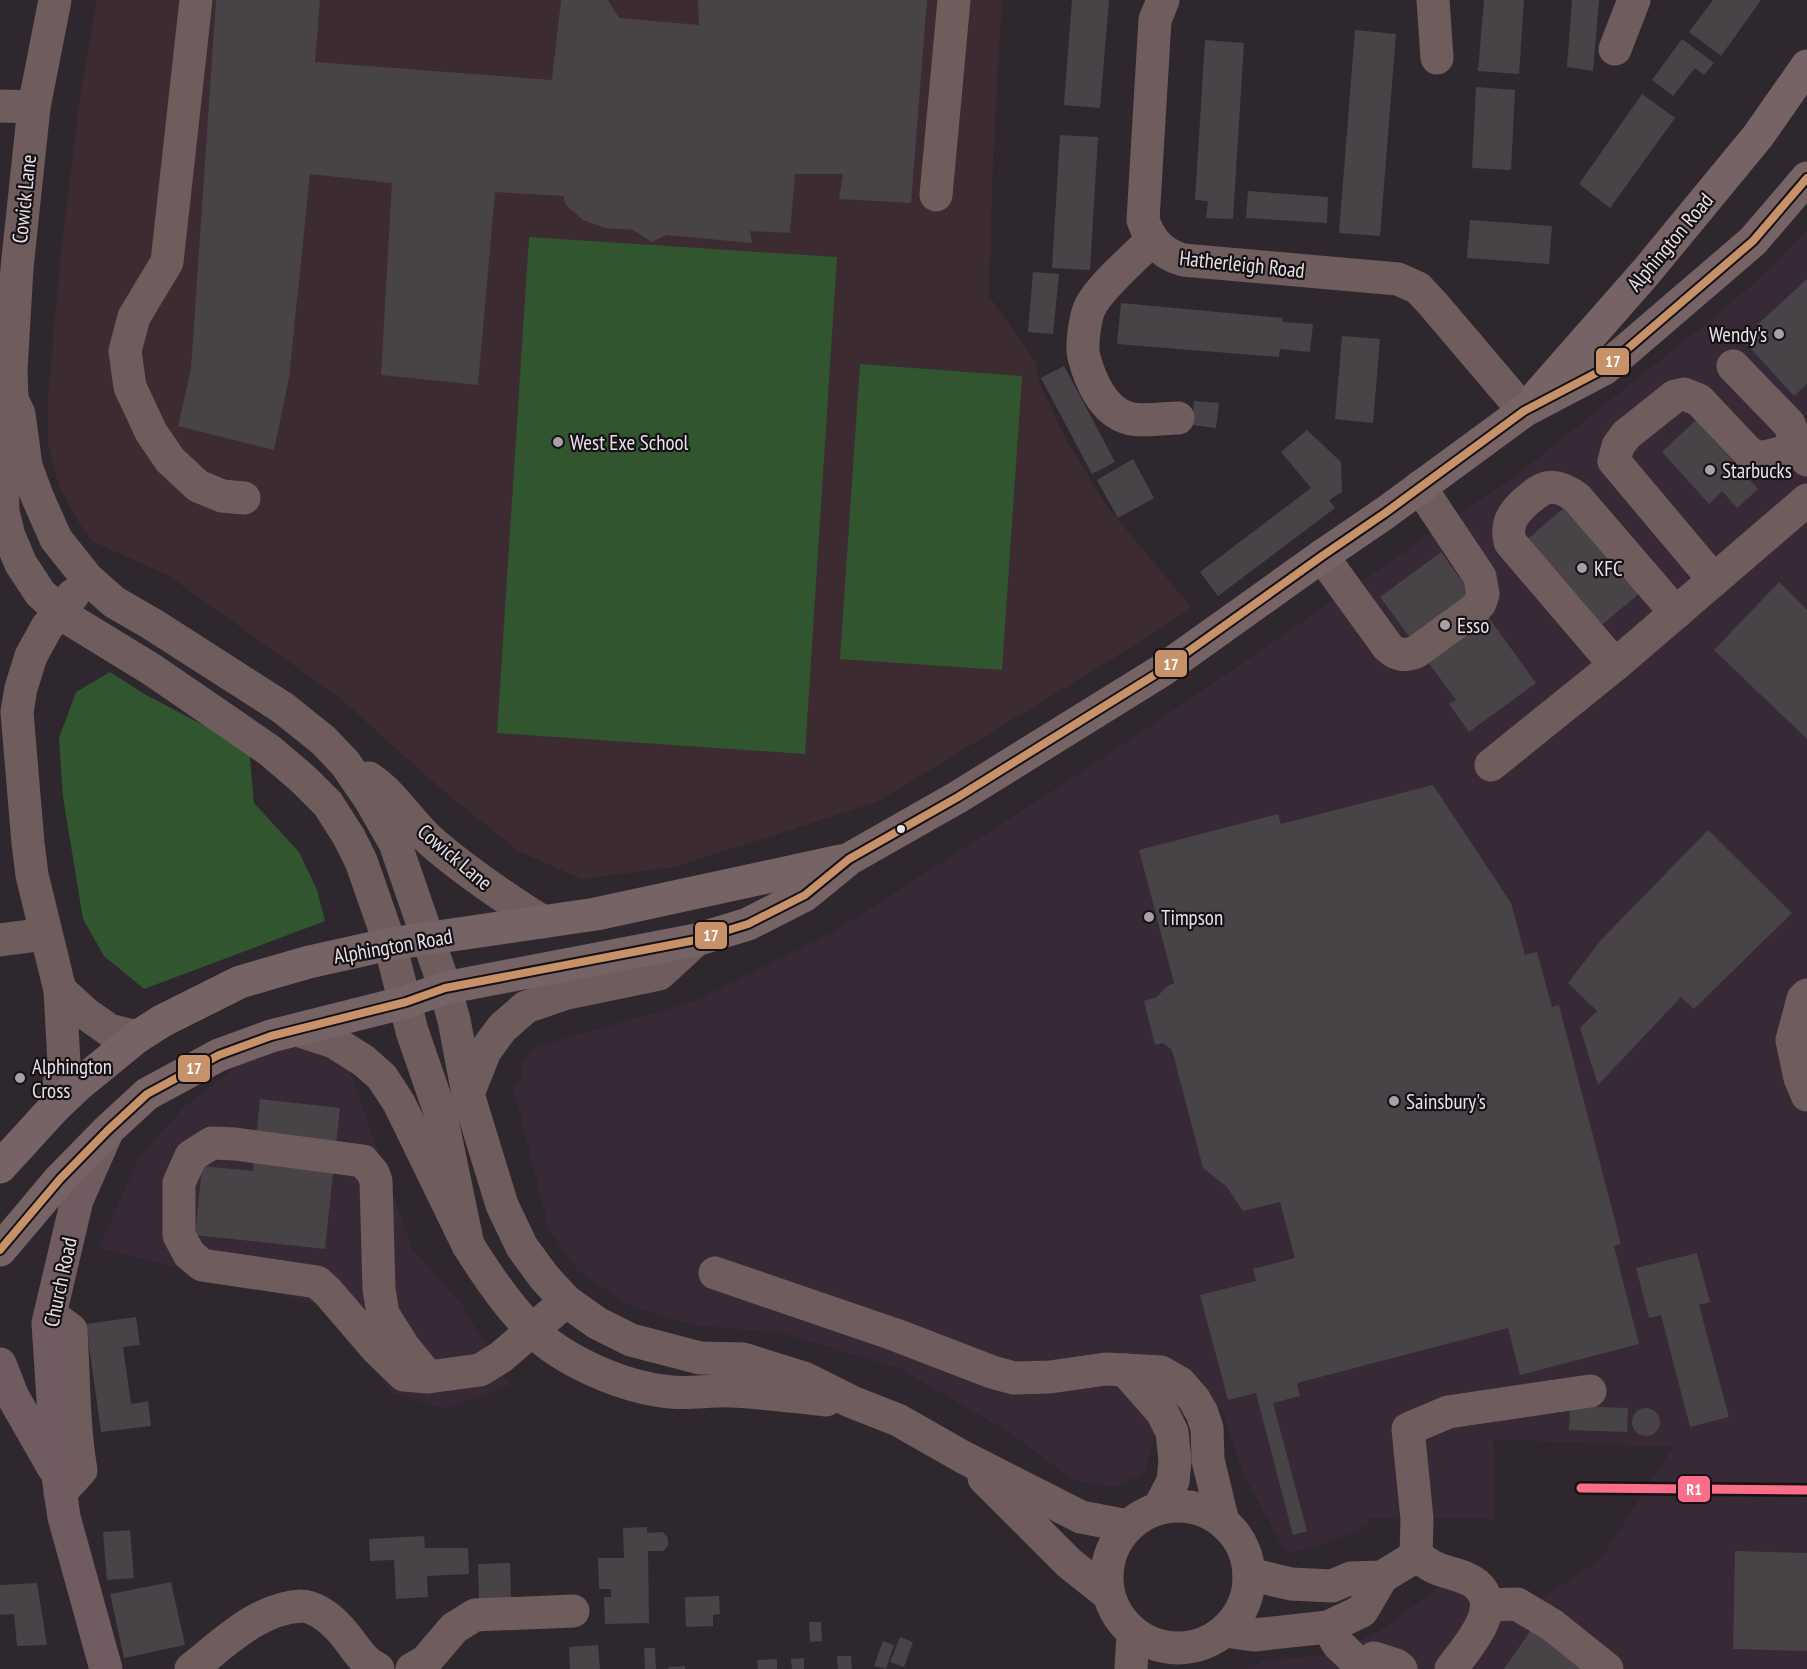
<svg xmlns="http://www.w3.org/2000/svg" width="1807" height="1669" font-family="'PT Sans Narrow',sans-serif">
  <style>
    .built { fill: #372936 }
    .education { fill: #3c2b31 }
    .green { fill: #31552f }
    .building { fill: #484346 }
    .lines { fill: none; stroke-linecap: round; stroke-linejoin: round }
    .minor { stroke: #6f5d5e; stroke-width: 33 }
    .major { stroke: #705b60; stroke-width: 33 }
    .highway { stroke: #756365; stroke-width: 33 }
    .bus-1-casing { stroke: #151115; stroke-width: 12 }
    .bus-1 { stroke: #c7916a; stroke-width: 8 }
    .rail-1-casing { stroke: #151115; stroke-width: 14 }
    .rail-1 { stroke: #fb6d88; stroke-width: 9 }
    .poi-dot { fill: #a7a0a6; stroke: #151115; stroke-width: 2 }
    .bus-dot { fill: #e8e1e7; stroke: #151115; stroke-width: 2 }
    .labels { text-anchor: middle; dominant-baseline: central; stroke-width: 4.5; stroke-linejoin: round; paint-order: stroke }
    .street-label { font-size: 21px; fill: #e8e1e7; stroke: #151115 }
    .poi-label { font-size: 21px; fill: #e8e1e7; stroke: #151115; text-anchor: start }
    .line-badge { stroke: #151115; stroke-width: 2 }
    .badge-label { font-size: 16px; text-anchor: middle; font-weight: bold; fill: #fff }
  </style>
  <rect width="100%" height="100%" fill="#2e282e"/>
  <g class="built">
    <path d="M1807,230V1669H1246L1263,1661L1332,1654L1381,1630L1445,1583L1542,1598L1600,1560L1673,1447L1493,1439L1495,1519L1369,1518L1368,1525L1317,1547L1286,1553L1242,1471L1220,1405L1158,1427L1145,1473L1114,1487L1075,1481L1010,1433L899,1368L782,1333L693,1325L631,1306L578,1271L549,1229L513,1085L521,1083L522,1063L529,1052L539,1046L696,1001L832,933L1102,759L1514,477L1713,318L1770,269Z"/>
    <path d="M269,1041H327L349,1069L412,1248L462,1305L509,1385L447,1409L392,1393L323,1305L99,1248L138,1159L184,1107Z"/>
  </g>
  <path class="education" d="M97,0H1002L993,160L989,296L1036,362L1039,383L1066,439L1106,505L1192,608L1104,664L877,802L675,867L582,879L518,851L433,782L341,699L169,576L92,541L79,523L59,486L48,445V399L60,262L80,95Z"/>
  <g class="green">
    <path d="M529,237L837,257L805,754L497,733Z"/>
    <path d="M860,364L1022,376L1002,670L840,659Z"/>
    <path d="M110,672L146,695L249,749L254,803L299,852L317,890L325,921L144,989L104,956L83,919L63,797L59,738L76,692Z"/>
  </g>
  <g class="building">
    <path d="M216,0H320L315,62L552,80L561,0H608L619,18L699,25L698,0H927L911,203L839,199L843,174H795L790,233L750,231L752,243L667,235L652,242L633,230L605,228L583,220L566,205L563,196L495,192L478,385L381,375L392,183L310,174L289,378L274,450L178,426L191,369Z"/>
    <path d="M1072,0H1109L1100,108L1064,105Z"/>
    <path d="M1484,0H1524L1519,74L1478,71Z"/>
    <path d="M1572,0H1599L1593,71L1567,67Z"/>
    <path d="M1713,0H1761L1721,56L1689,32Z"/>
    <path d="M1355,30L1396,34L1380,236L1339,233Z"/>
    <path d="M1682,39L1714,63L1704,75L1695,68L1673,96L1652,80Z"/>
    <path d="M1205,40L1244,43L1233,219L1206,218L1208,201L1195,200Z"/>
    <path d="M1476,87L1515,90L1511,170L1472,168Z"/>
    <path d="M1642,94L1675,118L1610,208L1579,184Z"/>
    <path d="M1060,135L1098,137L1090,270L1052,268Z"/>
    <path d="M1248,191L1328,197L1327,223L1246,218Z"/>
    <path d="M1470,220L1552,226L1549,264L1467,258Z"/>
    <path d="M1033,272L1059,274L1053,334L1028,332Z"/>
    <path d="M1807,279V384L1794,396L1744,341L1759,327L1757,325Z"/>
    <path d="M1121,303L1283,318L1282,322L1313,324L1310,352L1280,349L1279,357L1117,344Z"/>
    <path d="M1342,336L1380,339L1373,423L1335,419Z"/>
    <path d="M1064,366L1115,462L1092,474L1041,378Z"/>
    <path d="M1194,401L1219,403L1216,428L1192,425Z"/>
    <path d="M1696,420L1758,489L1737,508L1722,491L1709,504L1662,452Z"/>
    <path d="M1307,430L1341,462L1342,492L1329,500L1335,508L1218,596L1200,572L1311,488L1281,452Z"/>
    <path d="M1133,459L1154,498L1118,518L1097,480Z"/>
    <path d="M1566,506L1640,593L1597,629L1523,543Z"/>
    <path d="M1441,552L1536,683L1469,732L1449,704L1456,700L1380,597Z"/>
    <path d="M1779,582L1807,610V739L1714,650Z"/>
    <path d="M1433,785L1511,903L1525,955L1537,952L1552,1007L1559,1005L1621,1244L1614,1246L1639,1344L1520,1375L1508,1328L1297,1383L1300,1396L1273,1403L1307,1531L1293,1535L1256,1393L1228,1400L1200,1295L1256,1281L1253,1269L1295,1258L1280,1202L1243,1211L1227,1187L1203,1168L1172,1050L1163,1043L1155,1045L1144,1001L1157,997L1167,986L1174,983L1139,850L1278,814L1281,824Z"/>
    <path d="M1708,830L1792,913L1694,1009L1681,997L1598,1085L1580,1028L1597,1011L1568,983L1601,940Z"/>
    <path d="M260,1099L340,1108L325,1249L195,1235L202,1166L253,1171Z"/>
    <path d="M1697,1253L1710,1302L1699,1305L1729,1417L1690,1427L1661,1315L1649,1318L1636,1268Z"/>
    <path d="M136,1317L140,1345L123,1347L131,1404L148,1401L151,1426L101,1432L86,1324Z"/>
    <path d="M1570,1406L1628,1408L1627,1432L1569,1430Z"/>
    <circle cx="1646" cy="1422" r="14"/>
    <path d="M647,1527V1533L663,1532L668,1538V1546L663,1551H648L649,1623L605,1624L604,1597H611V1589H599L598,1558H624L623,1528Z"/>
    <path d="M130,1530L134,1578L107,1580L103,1532Z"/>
    <path d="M424,1536L425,1548H468L469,1574L427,1576L428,1597L396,1599L394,1560L370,1561L369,1539Z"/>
    <path d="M1735,1551L1807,1553V1651L1733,1649Z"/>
    <path d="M510,1563L511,1599L479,1601L478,1564Z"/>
    <path d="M171,1582L185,1645L124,1658L110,1594Z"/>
    <path d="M37,1583L47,1645L17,1646L14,1614L0,1615V1585Z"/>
    <path d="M719,1596L720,1614L713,1615V1626L686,1627L685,1597Z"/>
    <path d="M809,1622H821L822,1641L810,1642Z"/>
    <path d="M1531,1630L1584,1669H1504Z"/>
    <path d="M900,1637L913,1642L904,1667L890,1662Z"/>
    <path d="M883,1641L894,1645L886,1669L874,1666Z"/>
    <path d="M598,1645L600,1669H570L569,1647Z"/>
    <path d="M644,1648H655L656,1669H645Z"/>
    <path d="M837,1656H851L852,1669H838Z"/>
    <path d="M804,1658V1669H792L791,1659Z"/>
    <path d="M777,1659V1669H758L757,1660Z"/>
    <path d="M685,1666V1669H669L668,1667Z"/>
  </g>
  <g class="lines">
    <g class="minor">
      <path d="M55,0L34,107L17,268L11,370L12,399L19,414L26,466L37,496L56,539L87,578L114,602L152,624L283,708L323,740L345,763L371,801L395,843L445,988L454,1020L468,1094L502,1205L522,1247L544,1277L566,1301L597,1323L631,1340L700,1358L743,1359L804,1378L852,1402L898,1420L963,1457L1081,1517L1128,1526"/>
      <path d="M196,0L167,262L134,317L125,351L130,387L151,432L170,460L198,486L222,496L244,498"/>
      <path d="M1163,0L1155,20L1143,220C1150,241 1162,254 1183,260L1398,279L1418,288L1433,304L1524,411"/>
      <path d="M1433,0L1437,58"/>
      <path d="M1615,49L1634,0"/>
      <path d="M0,106L34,107"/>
      <path d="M936,195L954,0"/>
      <path d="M1152,240C1135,257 1100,287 1090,307C1085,318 1081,346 1084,357C1090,380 1103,411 1128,418C1140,422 1165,418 1178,418"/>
      <path d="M1733,366L1789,424L1799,448L1807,460"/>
      <path d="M1,410L3,512L9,536L21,564L40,593L66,617L151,669L269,750L303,779L328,804L349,837L361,861L390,944L412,1031L441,1115L468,1245"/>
      <path d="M1322,556L1388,647C1398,656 1404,656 1416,652L1475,609L1480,603L1483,594L1480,577L1420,487"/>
      <path d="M1714,580L1614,461L1618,446L1626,435L1675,396L1684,394L1699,400L1749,453L1761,458L1799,448"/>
      <path d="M1615,665L1510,542C1506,525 1511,516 1523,504C1543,486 1553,480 1577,498L1676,613"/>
      <path d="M1491,765L1615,665L1807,500"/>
      <path d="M369,778C395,795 410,824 434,844C468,873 505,898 543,922"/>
      <path d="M0,940L46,934"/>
      <path d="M60,990L85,1013L109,1030L137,1037"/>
      <path d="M1807,995L1803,999L1792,1040L1800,1078L1807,1095"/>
      <path d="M297,1030L334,1042L364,1061L382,1077L399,1103L468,1245C486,1274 507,1305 531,1329C564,1362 625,1388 671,1392C691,1394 711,1390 731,1391C762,1392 795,1397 826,1400"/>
      <path d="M468,1094L485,1051L502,1028L526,1007L567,993L659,974L696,940"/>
      <path d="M53,1109L64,1063L60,990L32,875L28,843L17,712L21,688L31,656L47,627L73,595"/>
      <path d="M715,1273L896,1335L992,1372L1014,1378L1050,1377L1106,1369L1161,1372L1180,1383L1194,1399L1202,1413L1207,1428L1208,1460L1223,1522"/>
      <path d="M51,1315L71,1330C74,1376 73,1424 81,1470L60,1493"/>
      <path d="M1125,1370L1162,1412L1172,1432L1175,1461L1173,1481L1159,1508"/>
      <path d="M428,1377L403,1346L383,1314L379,1289L376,1181L373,1173L363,1161L235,1144L212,1143L191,1156L179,1183V1235L189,1254L202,1265L317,1282L328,1292L376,1348L404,1375L428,1377L480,1370L501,1357L566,1301"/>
      <path d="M984,1478L1069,1563L1108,1594"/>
      <circle cx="1178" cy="1577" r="71"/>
      <path d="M1416,1556L1417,1519L1408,1429L1448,1412L1590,1391"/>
      <path d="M1249,1574L1291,1584L1332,1586L1351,1578L1382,1577"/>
      <path d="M1487,1605L1517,1604L1552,1625L1607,1669"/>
      <path d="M1328,1627L1338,1644L1363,1668"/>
      <path d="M1225,1631L1254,1635L1328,1627L1362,1611L1382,1577L1416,1556C1423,1560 1429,1565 1436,1568C1449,1574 1465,1575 1476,1584C1505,1608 1466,1648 1451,1669"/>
      <path d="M191,1669C223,1644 258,1608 301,1606C313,1606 329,1617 337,1626C352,1640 359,1660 378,1669"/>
      <path d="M412,1669L426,1661L454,1628L475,1615L573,1611"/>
      <path d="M1131,1669L1133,1633"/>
      <path d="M1362,1669L1374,1658L1396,1665L1401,1669"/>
    </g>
    <g class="major">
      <path d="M0,1364L13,1397L53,1467"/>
      <path d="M106,1669L64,1517L58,1476L48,1323L77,1200L107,1132"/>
    </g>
    <g class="highway">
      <path d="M1537,396L1646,272L1758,136L1807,66"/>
      <path d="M0,1167L53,1109L77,1086L137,1037L162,1021L240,982L309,962L390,944L596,914L841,861"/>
      <path d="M0,1250L60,1179L108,1130L147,1094L219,1055L271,1036L406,1002L445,988L696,940L748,924L805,895L849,859L958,797L1161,671L1322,556L1385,513L1524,411L1604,369L1753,241L1807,178"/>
    </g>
    <defs>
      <path id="bus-1" d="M0,1250L60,1179L108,1130L147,1094L219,1055L271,1036L406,1002L445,988L696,940L748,924L805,895L849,859L958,797L1161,671L1322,556L1385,513L1524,411L1604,369L1753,241L1807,178"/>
    </defs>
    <use href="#bus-1" class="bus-1-casing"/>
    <use href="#bus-1" class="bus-1"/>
    <defs>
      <path id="rail-1" d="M1581,1488L1807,1490"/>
    </defs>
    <use href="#rail-1" class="rail-1-casing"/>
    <use href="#rail-1" class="rail-1"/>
  </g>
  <g class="poi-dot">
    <circle cx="1779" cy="334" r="6"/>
    <circle cx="558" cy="442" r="6"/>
    <circle cx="1710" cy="470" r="6"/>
    <circle cx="1582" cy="568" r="6"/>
    <circle cx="1445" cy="625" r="6"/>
    <circle cx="1149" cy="917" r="6"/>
    <circle cx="20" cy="1078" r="6"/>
    <circle cx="1394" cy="1101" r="6"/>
  </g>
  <circle class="bus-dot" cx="901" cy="829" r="5"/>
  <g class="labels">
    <g class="street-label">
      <text transform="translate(24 199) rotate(-84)">Cowick Lane</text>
      <text transform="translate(1670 242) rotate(-50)">Alphington Road</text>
      <text transform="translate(1242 264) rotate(6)">Hatherleigh Road</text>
      <text transform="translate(455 857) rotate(40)">Cowick Lane</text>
      <text transform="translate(393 946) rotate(-10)">Alphington Road</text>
      <text transform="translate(60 1282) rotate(-78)">Church Road</text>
    </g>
    <g class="poi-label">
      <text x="1767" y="334" text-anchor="end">Wendy's</text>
      <text x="570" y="442">West Exe School</text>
      <text x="1722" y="470">Starbucks</text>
      <text x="1594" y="568">KFC</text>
      <text x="1457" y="625">Esso</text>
      <text x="1161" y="917">Timpson</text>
      <text x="32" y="1066">Alphington<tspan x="32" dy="24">Cross</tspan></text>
      <text x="1406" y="1101">Sainsbury's</text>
    </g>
  </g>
  <g class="line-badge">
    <rect x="1595" y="347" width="35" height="29" rx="6" fill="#c7916a"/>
    <rect x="1154" y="649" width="34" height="29" rx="6" fill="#c7916a"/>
    <rect x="694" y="921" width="34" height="29" rx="6" fill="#c7916a"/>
    <rect x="177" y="1054" width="34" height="29" rx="6" fill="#c7916a"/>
    <rect x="1677" y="1475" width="34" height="28" rx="6" fill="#fb6d88"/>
  </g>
  <g class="badge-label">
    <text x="1613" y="367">17</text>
    <text x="1171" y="670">17</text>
    <text x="711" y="941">17</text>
    <text x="194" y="1074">17</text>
    <text x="1694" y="1495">R1</text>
  </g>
</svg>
